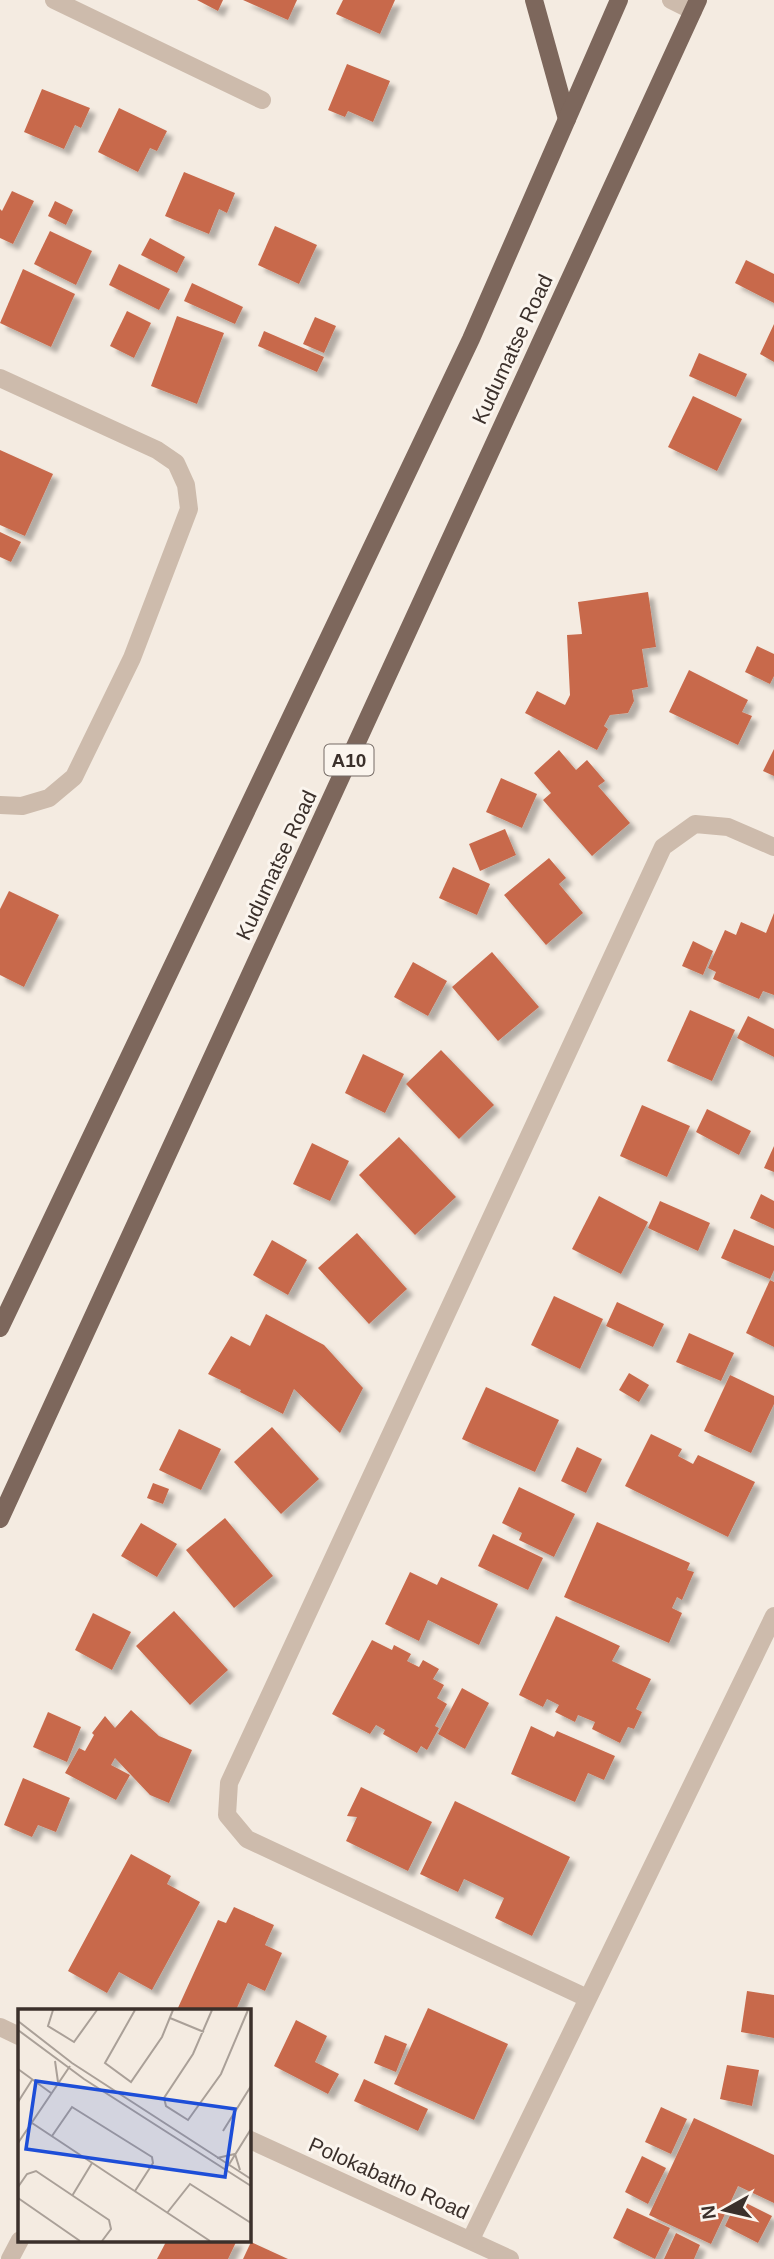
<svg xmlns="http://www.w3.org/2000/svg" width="774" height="2259" font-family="Helvetica,sans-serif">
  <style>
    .building { fill: #c8694b; filter: url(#shadow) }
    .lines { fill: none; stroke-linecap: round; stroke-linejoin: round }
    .minor { stroke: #cdbbac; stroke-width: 18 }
    .major { stroke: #7d675c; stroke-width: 18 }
    .labels { text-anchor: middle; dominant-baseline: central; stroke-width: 6; stroke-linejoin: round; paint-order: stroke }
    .shield { fill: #fbf5ee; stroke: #756b66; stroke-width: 2 }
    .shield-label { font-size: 19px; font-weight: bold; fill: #3b302b }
    .street-label { font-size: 21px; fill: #3b302b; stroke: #fbf5ee }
    .inset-road { fill: none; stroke: #aaa098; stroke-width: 2 }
    .view { fill: #1d4ed8; fill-opacity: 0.15; stroke: #1d4ed8; stroke-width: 3.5 }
    .inset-edge { fill: none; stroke: #3b302b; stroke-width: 3.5 }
  </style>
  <defs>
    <filter id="shadow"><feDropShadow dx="6" dy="6" stdDeviation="2" flood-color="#0004"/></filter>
  </defs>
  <rect width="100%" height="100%" fill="#f4ebe1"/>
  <g class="building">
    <path d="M197,0H223L218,11Z"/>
    <path d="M243,0H297L288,20Z"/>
    <path d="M343,0H395L380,34L336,14Z"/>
    <path d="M347,64L390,81L373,122L348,111L345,117L328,110Z"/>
    <path d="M42,89L90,108L81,128L75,125L64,149L24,132Z"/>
    <path d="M119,108L167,131L157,151L150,148L138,172L98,152Z"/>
    <path d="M184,172L235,193L227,213L219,209L209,234L165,216Z"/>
    <path d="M12,191L34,201L13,244L0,238V209L2,211Z"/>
    <path d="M55,201L73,210L66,225L48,216Z"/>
    <path d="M275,226L317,245L299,284L258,265Z"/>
    <path d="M50,231L92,251L76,285L34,264Z"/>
    <path d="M150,238L185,257L177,273L141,255Z"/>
    <path d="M746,260L774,274V303L735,283Z"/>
    <path d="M119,264L170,289L159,310L109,285Z"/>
    <path d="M23,269L75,294L51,347L0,323Z"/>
    <path d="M192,283L243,307L235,324L184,301Z"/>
    <path d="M127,311L151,323L134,358L110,346Z"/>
    <path d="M177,316L224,333L197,404L151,386Z"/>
    <path d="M315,317L336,326L324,353L303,344Z"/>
    <path d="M774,324V362L760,354Z"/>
    <path d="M264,331L324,357L317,372L258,346Z"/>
    <path d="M699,353L747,374L736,397L689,376Z"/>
    <path d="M693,396L742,419L717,471L668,447Z"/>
    <path d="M0,450L53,474L25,536L0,525Z"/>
    <path d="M0,532L21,542L11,562L0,557Z"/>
    <path d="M648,592L656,647L642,649L648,687L632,690L634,701L628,713L610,715L604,726L608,729L597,750L525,713L537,691L565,705L570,695L567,635L582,634L578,602Z"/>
    <path d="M757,646L774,654V676L770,684L745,672Z"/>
    <path d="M689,670L748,700L742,712L752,716L738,745L669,712Z"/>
    <path d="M774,749V776L763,771Z"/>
    <path d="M559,750L576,770L587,760L605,781L598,786L630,823L592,856L543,800L551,793L534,773Z"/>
    <path d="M501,778L537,794L522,828L486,812Z"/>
    <path d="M505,829L516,855L480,871L469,844Z"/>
    <path d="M549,858L566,878L559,884L583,913L546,945L504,895Z"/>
    <path d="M453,867L490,884L477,915L439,898Z"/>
    <path d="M9,891L59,915L24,987L0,975V909Z"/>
    <path d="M774,913V995L763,991L759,999L713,979L716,972L708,968L725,930L736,935L741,922L766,933Z"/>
    <path d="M693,941L713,951L703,975L682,966Z"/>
    <path d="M492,952L539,1007L498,1041L452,987Z"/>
    <path d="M413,962L447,981L428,1016L394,997Z"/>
    <path d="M690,1010L735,1030L712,1081L667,1061Z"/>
    <path d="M748,1016L774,1029V1057L737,1038Z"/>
    <path d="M441,1050L494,1105L459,1139L406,1084Z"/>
    <path d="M363,1054L404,1074L385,1113L345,1093Z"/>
    <path d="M642,1105L690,1126L667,1177L620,1156Z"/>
    <path d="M707,1109L751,1131L739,1155L696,1132Z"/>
    <path d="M399,1137L456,1197L415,1235L359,1175Z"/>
    <path d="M312,1143L349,1161L330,1201L293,1184Z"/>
    <path d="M774,1146V1172L764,1168Z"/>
    <path d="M761,1194L774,1201V1229L750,1218Z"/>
    <path d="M599,1196L648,1222L621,1274L572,1249Z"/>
    <path d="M660,1201L710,1223L698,1251L648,1228Z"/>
    <path d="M734,1229L774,1246V1270L770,1279L721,1258Z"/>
    <path d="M357,1233L407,1289L369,1324L318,1268Z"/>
    <path d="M272,1240L307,1260L288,1295L253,1275Z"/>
    <path d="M770,1280L774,1282V1347L746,1333Z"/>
    <path d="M554,1296L603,1319L580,1369L531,1345Z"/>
    <path d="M617,1302L664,1324L653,1347L606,1326Z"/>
    <path d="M266,1314L324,1345L363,1388L340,1433L294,1389L283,1414L240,1392L241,1390L208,1374L231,1336L250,1346Z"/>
    <path d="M689,1333L734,1353L721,1381L676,1362Z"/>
    <path d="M629,1373L649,1385L639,1402L619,1390Z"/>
    <path d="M730,1375L774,1396V1404L751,1453L704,1431Z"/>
    <path d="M486,1387L559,1420L535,1472L462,1439Z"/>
    <path d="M272,1427L319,1479L281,1514L234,1462Z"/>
    <path d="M179,1429L221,1449L201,1490L159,1470Z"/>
    <path d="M651,1434L682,1449L678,1456L693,1464L698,1455L755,1482L728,1537L625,1486Z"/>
    <path d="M577,1447L602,1459L586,1493L561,1481Z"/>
    <path d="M153,1483L169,1489L163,1504L147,1498Z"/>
    <path d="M519,1487L575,1514L554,1557L519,1540L522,1533L502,1523Z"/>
    <path d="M225,1518L273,1576L234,1608L186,1550Z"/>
    <path d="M597,1522L690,1563L687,1570L694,1572L682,1600L677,1597L672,1608L682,1613L669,1643L564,1597Z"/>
    <path d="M141,1523L177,1544L157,1577L121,1556Z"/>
    <path d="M493,1534L543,1558L528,1590L478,1566Z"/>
    <path d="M410,1572L437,1585L441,1577L498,1604L479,1645L428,1620L419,1641L385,1624Z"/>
    <path d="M174,1611L228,1670L190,1705L136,1646Z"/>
    <path d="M93,1613L131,1632L112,1670L75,1650Z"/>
    <path d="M556,1616L620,1646L612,1661L651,1679L636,1709L642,1712L634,1729L628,1727L620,1743L592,1729L595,1722L578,1715L575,1722L555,1712L559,1705L547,1699L543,1707L519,1695Z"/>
    <path d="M372,1640L392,1650L394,1645L411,1654L407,1661L419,1667L423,1660L439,1669L433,1679L444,1685L437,1698L447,1704L435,1726L439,1728L427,1750L421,1746L417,1753L383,1734L385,1730L376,1725L370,1734L332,1714Z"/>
    <path d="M462,1688L489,1703L465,1749L438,1734Z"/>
    <path d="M131,1710L159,1736L192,1750L169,1803L150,1795L115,1758L111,1765L130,1775L116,1800L65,1773L79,1748L85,1751L94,1735L92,1733L105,1716L115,1728Z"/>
    <path d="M48,1712L81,1727L67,1762L33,1747Z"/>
    <path d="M531,1726L554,1737L557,1731L615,1756L604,1780L588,1773L575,1802L511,1774Z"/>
    <path d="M23,1778L70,1798L56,1832L38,1825L32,1837L4,1825Z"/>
    <path d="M361,1787L432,1822L408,1871L346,1841L357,1817L347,1816Z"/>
    <path d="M455,1801L570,1857L532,1936L495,1918L504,1898L464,1879L458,1892L420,1874Z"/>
    <path d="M131,1854L171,1876L167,1884L200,1902L152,1990L119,1972L107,1993L68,1971Z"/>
    <path d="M234,1907L274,1925L265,1945L282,1953L265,1991L248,1983L236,2010H177L218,1920L226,1923Z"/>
    <path d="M747,1991L774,1995V2038L741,2032Z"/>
    <path d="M428,2008L508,2044L474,2120L394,2084Z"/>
    <path d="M296,2020L327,2036L315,2062L339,2074L328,2094L274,2066Z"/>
    <path d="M385,2035L407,2044L396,2072L374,2063Z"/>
    <path d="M727,2065L759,2070L752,2106L720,2099Z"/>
    <path d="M364,2079L428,2109L418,2131L354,2101Z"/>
    <path d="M661,2107L687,2119L671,2154L645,2142Z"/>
    <path d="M694,2118L774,2155V2203L738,2186L711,2244L649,2215Z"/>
    <path d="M642,2156L666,2168L648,2204L625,2192Z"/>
    <path d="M738,2199L772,2216L758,2243L725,2226Z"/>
    <path d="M627,2208L670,2228L655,2259L613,2238Z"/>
    <path d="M676,2233L700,2245L694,2259H664Z"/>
    <path d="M167,2240H237L228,2259H157Z"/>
    <path d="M251,2242L288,2259H243Z"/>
  </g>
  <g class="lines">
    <g class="minor">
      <path d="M54,0L262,100"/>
      <path d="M671,0L693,11"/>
      <path d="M0,378L157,450L176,463L186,485L189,509L132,658L74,777L49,798L22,806L0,805"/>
      <path d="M587,1998L247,1839L227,1815L229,1783L663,847L695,824L728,827L774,847"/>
      <path d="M0,2027L19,2036"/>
      <path d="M248,2139L510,2259"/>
      <path d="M471,2239L774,1616"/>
      <path d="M10,2259L20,2240"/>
    </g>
    <g class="major">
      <path d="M534,0L567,119"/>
      <path d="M0,1328L471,339L619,0"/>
      <path d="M0,1519L698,0"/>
    </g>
  </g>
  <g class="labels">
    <rect class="shield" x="324.5" y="744.5" width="49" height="31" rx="5"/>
    <g class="shield-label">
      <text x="349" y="760">A10</text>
    </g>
    <g class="street-label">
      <text transform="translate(512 349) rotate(-65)">Kudumatse Road</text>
      <text transform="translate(276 865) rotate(-65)">Kudumatse Road</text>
      <text transform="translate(389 2178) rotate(24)">Polokabatho Road</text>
    </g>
  </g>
  <g transform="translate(18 2009)">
    <rect width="233" height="233" fill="#f4ebe1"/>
    <path class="inset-road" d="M35,1L30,17L56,33L79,1M117,1L87,54L113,73L144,28L155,1M194,1L175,45L146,89L148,97L170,111L203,65L230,1M152,9L186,23M0,12L54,54L233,170M0,21L66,70L233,177M37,52L40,73M0,60L33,84M0,93L14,71M14,114L192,232M205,122L233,77M34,127L54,98L134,148L135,154L117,182M0,134L52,57M199,149L217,145L222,161M210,157L233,120M0,178L9,165L18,162L91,211L93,220L84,232M54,187L74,154M0,189L62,232M149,204L172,175L233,214"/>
    <path class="view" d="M18,72L217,100L207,168L8,140Z"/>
    <rect width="233" height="233" class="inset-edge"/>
  </g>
  <g transform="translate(725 2210) rotate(262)" stroke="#fbf5ee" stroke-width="5" paint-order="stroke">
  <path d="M0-5L12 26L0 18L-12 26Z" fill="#3b302b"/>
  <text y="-10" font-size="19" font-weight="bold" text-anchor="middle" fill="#3b302b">N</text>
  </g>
</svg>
